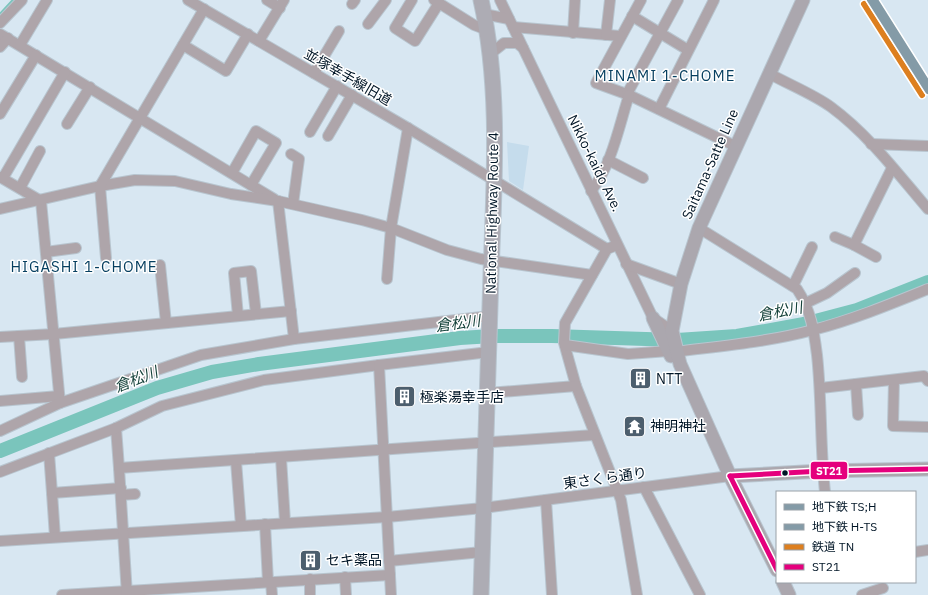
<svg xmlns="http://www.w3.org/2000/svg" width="928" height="595" font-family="'IBM Plex Sans','Noto Sans JP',sans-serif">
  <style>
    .built { fill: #c5dcec }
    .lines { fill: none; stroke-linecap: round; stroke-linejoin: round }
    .stream { stroke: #7ac5bc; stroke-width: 2.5 }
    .river { stroke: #7ac5bc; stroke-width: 14 }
    .minor-casing { stroke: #b8c5cf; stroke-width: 12 }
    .major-casing { stroke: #b8c5cf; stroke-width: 15 }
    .highway-casing { stroke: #b8c5cf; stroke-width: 17 }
    .minor { stroke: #aea5aa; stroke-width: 10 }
    .major { stroke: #aba7ae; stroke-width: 13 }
    .highway { stroke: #adacb4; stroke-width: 15 }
    .bus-1-casing { stroke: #fff; stroke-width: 8 }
    .bus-1 { stroke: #e5007d; stroke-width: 5 }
    .rail-1-casing { stroke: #fff; stroke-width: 9 }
    .rail-1 { stroke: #dd7f1f; stroke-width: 6 }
    .metro-1-casing { stroke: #fff; stroke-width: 9 }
    .metro-2-casing { stroke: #fff; stroke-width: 9 }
    .metro-1 { stroke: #849ba7; stroke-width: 6 }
    .metro-2 { stroke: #849ba7; stroke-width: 6 }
    .bus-dot { fill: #001526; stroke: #fff; stroke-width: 1.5 }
    .labels { text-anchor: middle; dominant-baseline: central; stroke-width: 3; stroke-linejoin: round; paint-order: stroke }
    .street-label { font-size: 14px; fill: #001526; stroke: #fff }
    .poi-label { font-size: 14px; fill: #001526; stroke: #fff; text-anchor: start }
    .neighbourhood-label { font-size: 15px; letter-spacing: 1px; fill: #063f60; stroke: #fff }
    .water-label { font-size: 15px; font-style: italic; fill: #14413a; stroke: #fff }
    .line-badge { stroke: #fff; stroke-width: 1.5 }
    .badge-label { font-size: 11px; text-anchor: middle; font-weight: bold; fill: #fff }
  </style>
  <rect width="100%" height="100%" fill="#d8e7f2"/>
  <path class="built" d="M507,142L529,146L523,190L509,181Z"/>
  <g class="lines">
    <path class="stream" d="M0,14L13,0"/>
    <path class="river" d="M0,451L157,388L212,372L259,364L460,338L493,336H552L677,340L737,336L804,324L857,310L928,282"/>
    <defs>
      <g id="minor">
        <path d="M188,0L408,128L607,249"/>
        <path d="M267,0L280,8"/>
        <path d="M412,0L395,28L415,41L439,3"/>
        <path d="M434,0L474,25L487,30"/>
        <path d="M500,0L653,318L672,331"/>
        <path d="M641,0L596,83L629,95L735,146"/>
        <path d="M352,4L355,0"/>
        <path d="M484,14L509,19"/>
        <path d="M632,16L688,50"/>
        <path d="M0,23L22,0"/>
        <path d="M368,24L386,0"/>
        <path d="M513,27L620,36"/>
        <path d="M573,33L575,0"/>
        <path d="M0,34L274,199"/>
        <path d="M606,35L610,0"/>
        <path d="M259,41L284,0"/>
        <path d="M20,45L47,0"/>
        <path d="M183,45L226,71L248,34"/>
        <path d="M0,47L8,38"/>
        <path d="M490,54L504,43H517L523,48"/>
        <path d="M314,73L339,31"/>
        <path d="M770,74C790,85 813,94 831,107C869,135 898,174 928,209"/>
        <path d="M627,94L678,0"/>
        <path d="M659,109L714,0"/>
        <path d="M0,114L36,55"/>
        <path d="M67,124L90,87"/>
        <path d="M310,132L337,86"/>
        <path d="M328,136L352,95"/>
        <path d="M871,144L928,146"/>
        <path d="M291,154L299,159L293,204"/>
        <path d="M608,160L643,178"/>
        <path d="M232,173L256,131L276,143L251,185"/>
        <path d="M0,177L41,201"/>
        <path d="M3,178L65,72"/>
        <path d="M20,188L40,151"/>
        <path d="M591,191C612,165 619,126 629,95"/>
        <path d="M41,201L60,403"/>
        <path d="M278,201L294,339"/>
        <path d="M0,209L100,186L135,180L175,181L231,194L278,201L362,220L391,228L447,250L481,259L592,275"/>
        <path d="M699,228L797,289C811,310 814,331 817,355C822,401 820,447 825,492"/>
        <path d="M835,237L854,245"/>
        <path d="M617,245L607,249L565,323L564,343L576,386L621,500L637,595"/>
        <path d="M46,252L76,248"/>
        <path d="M876,257L854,245L892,168"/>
        <path d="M106,258L100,186L204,9"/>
        <path d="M626,264L681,284"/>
        <path d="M160,265L166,323"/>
        <path d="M387,279L391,228L408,128"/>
        <path d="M793,286L812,247"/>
        <path d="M806,303L827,293L855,273"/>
        <path d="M238,316L234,273L251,271L256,314"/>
        <path d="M19,336L22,377"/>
        <path d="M0,337L54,334L291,311"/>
        <path d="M565,345L628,354L669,351"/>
        <path d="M675,352C721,346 769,342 813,330C852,320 891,304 928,289"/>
        <path d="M894,380L893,426L928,427"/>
        <path d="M856,384L858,415"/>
        <path d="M821,388L924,376L928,381"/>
        <path d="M488,393L576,386"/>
        <path d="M0,401L59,396"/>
        <path d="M116,428L119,468"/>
        <path d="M0,431L60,403L201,355L294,339L490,316"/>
        <path d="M49,453L52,493L121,488"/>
        <path d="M281,458L285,522"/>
        <path d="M236,461L241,526"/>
        <path d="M0,472L116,428L162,406L264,380L379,365"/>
        <path d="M644,487L700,595"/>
        <path d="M52,493L55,537"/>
        <path d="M121,495L135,494"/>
        <path d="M546,500L552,595"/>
        <path d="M265,524L268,582"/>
        <path d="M0,541L387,517L483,508L730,476"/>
        <path d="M915,552L928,550"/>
        <path d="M389,561L482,552"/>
        <path d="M345,577L346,595"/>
        <path d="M310,579V595"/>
        <path d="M271,582L272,595"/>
        <path d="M62,595L390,575"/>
        <path d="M127,595L119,468L594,435"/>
        <path d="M391,595L379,365L489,352"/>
        <path d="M862,595L883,588"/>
      </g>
      <g id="major">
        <path d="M653,318L671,356"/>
        <path d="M730,476L822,471L928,469"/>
        <path d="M777,570L730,476L680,364L672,331L681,284L699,228L803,0"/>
        <path d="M783,582L789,595"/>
      </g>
      <path id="highway" d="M481,0C501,89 494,184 491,274C487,381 484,488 481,595"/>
    </defs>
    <use href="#minor" class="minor-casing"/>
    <use href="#major" class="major-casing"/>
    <use href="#highway" class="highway-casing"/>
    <use href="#minor" class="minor"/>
    <use href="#major" class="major"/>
    <use href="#highway" class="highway"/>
    <defs>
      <g id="bus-1">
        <path d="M730,476L822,471L928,469"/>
        <path d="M730,476L777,570"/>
      </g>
    </defs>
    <use href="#bus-1" class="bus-1-casing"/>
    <use href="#bus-1" class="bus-1"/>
    <defs>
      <path id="rail-1" d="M864,4L922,95"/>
    </defs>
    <use href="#rail-1" class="rail-1-casing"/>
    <use href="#rail-1" class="rail-1"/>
    <defs>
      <path id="metro-1" d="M870,0L928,91"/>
      <path id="metro-2" d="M875,0L928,84"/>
    </defs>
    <use href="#metro-1" class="metro-1-casing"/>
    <use href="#metro-2" class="metro-2-casing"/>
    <use href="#metro-1" class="metro-1"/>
    <use href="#metro-2" class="metro-2"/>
  </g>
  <defs>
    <symbol id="building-square" viewBox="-11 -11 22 22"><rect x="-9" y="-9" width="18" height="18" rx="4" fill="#4c5e6d" stroke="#fff"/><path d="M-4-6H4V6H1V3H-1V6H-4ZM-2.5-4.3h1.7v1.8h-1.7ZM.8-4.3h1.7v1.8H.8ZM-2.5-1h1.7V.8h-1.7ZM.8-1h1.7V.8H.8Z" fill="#fff"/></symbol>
    <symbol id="temple-square" viewBox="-11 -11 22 22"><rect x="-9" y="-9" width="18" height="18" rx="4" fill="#4c5e6d" stroke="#fff"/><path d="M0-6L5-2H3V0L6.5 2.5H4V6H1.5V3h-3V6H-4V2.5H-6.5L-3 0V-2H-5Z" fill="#fff"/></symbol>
  </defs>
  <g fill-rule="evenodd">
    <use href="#building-square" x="628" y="366" width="25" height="25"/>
    <use href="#building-square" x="392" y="384" width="25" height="25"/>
    <use href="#temple-square" x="622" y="414" width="25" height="25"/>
    <use href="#building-square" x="298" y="548" width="25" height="25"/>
  </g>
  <circle class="bus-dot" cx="785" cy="473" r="3.5"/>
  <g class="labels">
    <g class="street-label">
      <text transform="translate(348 77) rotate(30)">並塚幸手線旧道</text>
      <text transform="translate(595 163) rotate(64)">Nikko-kaido Ave.</text>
      <text transform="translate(710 164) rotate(-66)">Saitama-Satte Line</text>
      <text transform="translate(492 213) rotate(-89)">National Highway Route 4</text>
      <text transform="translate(605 478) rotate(-8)">東さくら通り</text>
    </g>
    <g class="poi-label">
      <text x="656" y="379">NTT</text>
      <text x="420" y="397">極楽湯幸手店</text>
      <text x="650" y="426">神明神社</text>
      <text x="326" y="560">セキ薬品</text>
    </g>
    <g class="neighbourhood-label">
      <text x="665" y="75">MINAMI 1-CHOME</text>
      <text x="84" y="266">HIGASHI 1-CHOME</text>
    </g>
    <g class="water-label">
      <text transform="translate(780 311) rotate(-11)">倉松川</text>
      <text transform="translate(458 323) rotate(-7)">倉松川</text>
      <text transform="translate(136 379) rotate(-21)">倉松川</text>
    </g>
  </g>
  <rect class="line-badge" x="810" y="461" width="38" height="19" rx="4" fill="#e5007d"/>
  <g class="badge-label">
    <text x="829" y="475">ST21</text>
  </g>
  <rect x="776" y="491" width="140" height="92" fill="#ffffff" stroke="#99a1a8"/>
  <rect x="784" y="504" width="20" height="6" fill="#849ba7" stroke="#99a1a8"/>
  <text x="812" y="511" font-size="12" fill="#001526">地下鉄 TS;H</text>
  <rect x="784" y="524" width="20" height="6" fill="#849ba7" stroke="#99a1a8"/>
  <text x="812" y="531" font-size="12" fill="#001526">地下鉄 H-TS</text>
  <rect x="784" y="544" width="20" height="6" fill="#dd7f1f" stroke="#99a1a8"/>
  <text x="812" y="551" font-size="12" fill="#001526">鉄道 TN</text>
  <rect x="784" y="564" width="20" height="6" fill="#e5007d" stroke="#99a1a8"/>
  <text x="812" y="571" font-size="12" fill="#001526">ST21</text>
</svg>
